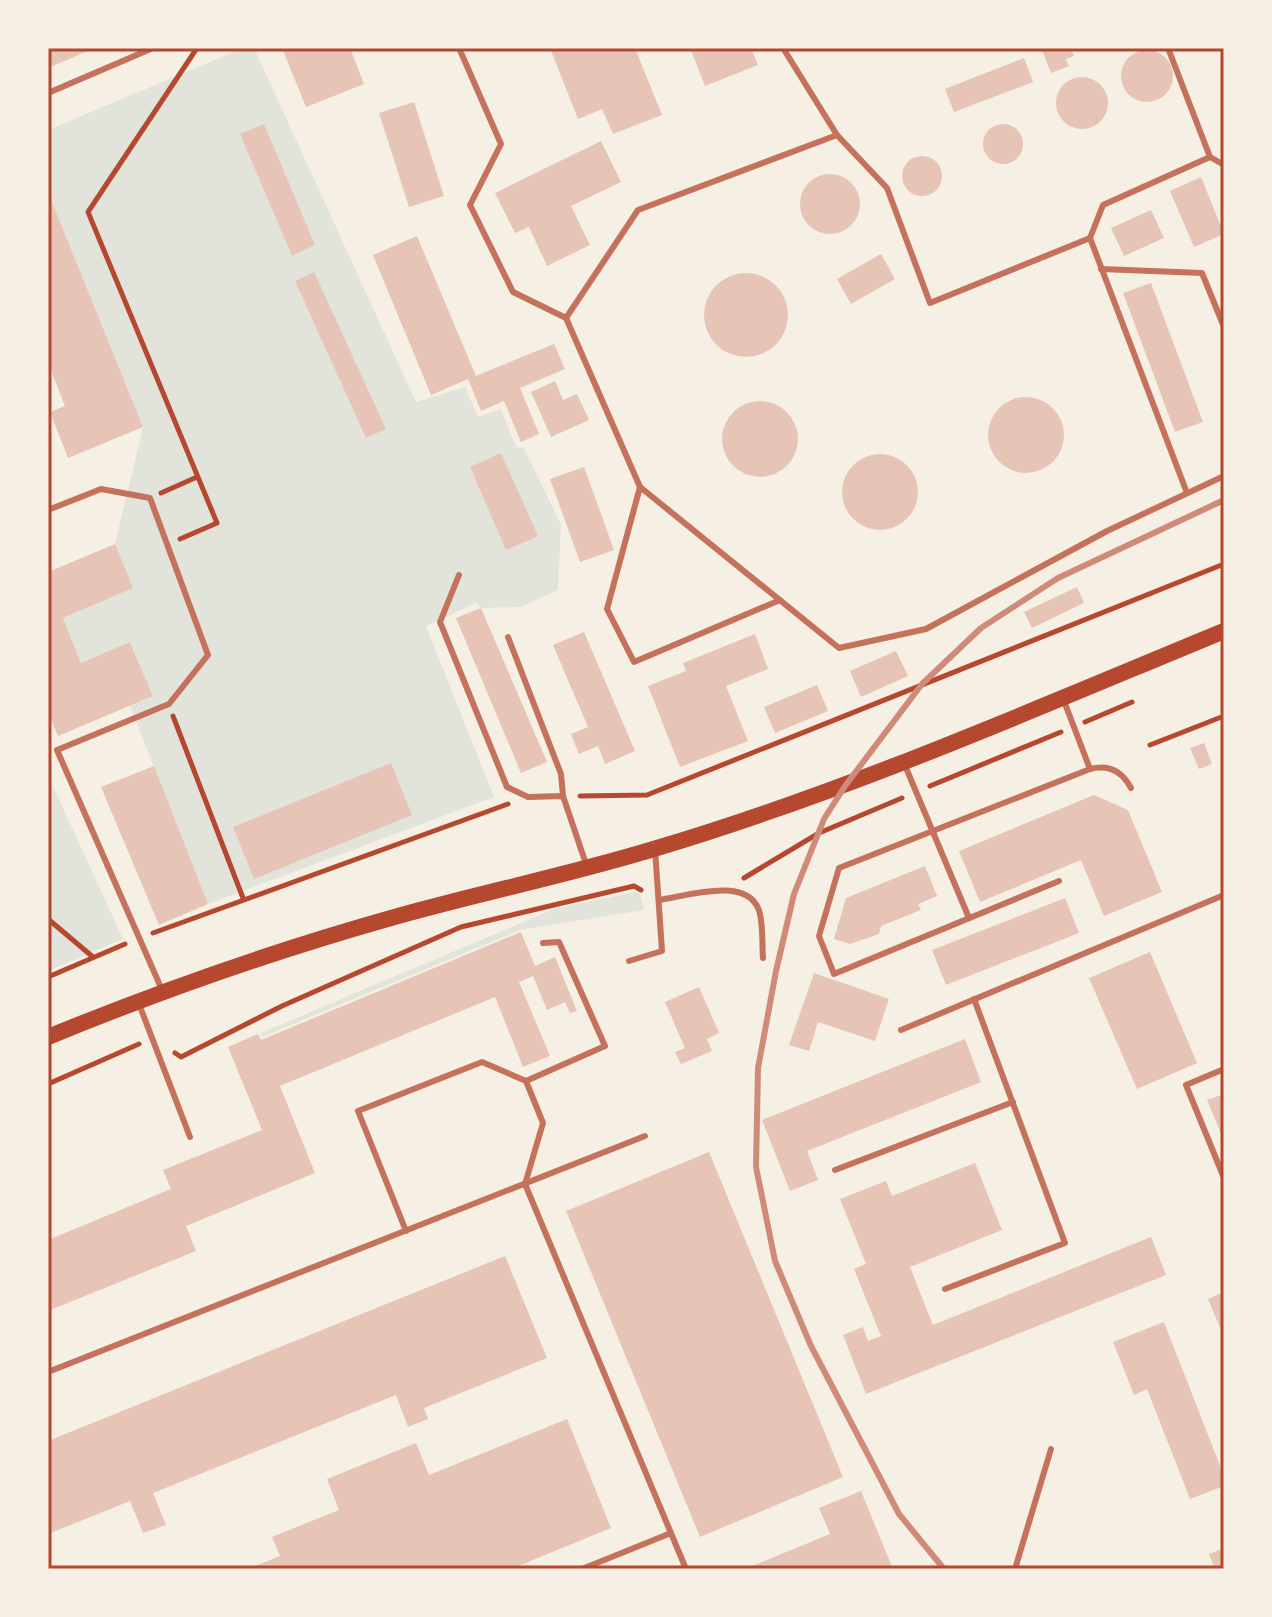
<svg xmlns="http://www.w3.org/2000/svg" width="1272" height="1617" font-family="'Fira Sans',sans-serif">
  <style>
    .green { fill: #e2e4dc }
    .building { fill: #e6c5b7 }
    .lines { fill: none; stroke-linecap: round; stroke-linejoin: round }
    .path { stroke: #b5482f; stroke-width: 5 }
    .service { stroke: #c5725c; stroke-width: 6 }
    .secondary { stroke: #b5482f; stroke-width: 16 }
    .rail { stroke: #cf8b77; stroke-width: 6 }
    .neatline { fill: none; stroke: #b5482f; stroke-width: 3 }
  </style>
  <rect width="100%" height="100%" fill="#f6efe4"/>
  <g class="green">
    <path d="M243,48H254L416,402L465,387L478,417L501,409L516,447L524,448L561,525L558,590L521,607L481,608L476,603L426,626L494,797L208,904L130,706L153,696L131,643L81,663L63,618L132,588L115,544L143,427L48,192V130Z"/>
    <path d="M48,780L51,782L123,939L48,971Z"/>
    <path d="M639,891L644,910L520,930L262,1037L261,1033L554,909Z"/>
  </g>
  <g class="building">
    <path d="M48,48H95L48,68Z"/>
    <path d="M282,48H350L364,84L306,107Z"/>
    <path d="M550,48H635L662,115L613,134L602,109L578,119Z"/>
    <path d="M690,48H751L758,65L705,86Z"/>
    <path d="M1041,48H1071L1074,56L1066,59L1069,66L1051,73Z"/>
    <circle cx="1147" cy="76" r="26"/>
    <path d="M1024,58L1033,82L954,112L945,89Z"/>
    <circle cx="1082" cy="103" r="26"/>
    <path d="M414,102L444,196L409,207L379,113Z"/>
    <circle cx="1003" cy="144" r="20"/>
    <path d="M264,124L315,245L292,256L240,134Z"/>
    <path d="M601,141L621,182L571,206L590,245L547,266L529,227L515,233L495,193Z"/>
    <circle cx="922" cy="176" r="20"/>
    <circle cx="830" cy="204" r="30"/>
    <path d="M1201,177L1224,234L1194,247L1170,191Z"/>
    <path d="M48,192L143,427L68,458L50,412L65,406L48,363Z"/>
    <path d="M1151,210L1164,238L1124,256L1111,228Z"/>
    <path d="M417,236L476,376L554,344L565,369L520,388L539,434L521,442L504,401L481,411L468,379L431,395L373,255Z"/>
    <path d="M881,254L895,279L851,304L837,279Z"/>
    <path d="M314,272L386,429L366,438L295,281Z"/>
    <circle cx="746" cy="315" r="42"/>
    <path d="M1151,283L1203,422L1175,432L1123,293Z"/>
    <path d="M555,381L563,400L577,394L589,420L551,437L531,392Z"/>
    <circle cx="1026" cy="435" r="38"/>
    <circle cx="760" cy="439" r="38"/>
    <path d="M501,453L538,536L506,550L470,467Z"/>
    <circle cx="880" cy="492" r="38"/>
    <path d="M584,467L614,550L580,562L550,479Z"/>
    <path d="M115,544L133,588L63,618L81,663L130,642L153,696L58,736L48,712V572Z"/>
    <path d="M1077,587L1084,603L1032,628L1024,612Z"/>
    <path d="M481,608L547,762L521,773L456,618Z"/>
    <path d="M584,632L635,751L605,764L598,746L579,754L571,734L588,727L553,645Z"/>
    <path d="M755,634L768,669L726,686L748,741L680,767L648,686L686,671L683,663Z"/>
    <path d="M896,651L908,676L861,697L850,671Z"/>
    <path d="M817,685L828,711L775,733L764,707Z"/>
    <path d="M1204,743L1212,764L1199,769L1190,748Z"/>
    <path d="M391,763L412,815L254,879L233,827Z"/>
    <path d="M154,766L208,904L159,925L101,787Z"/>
    <path d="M1094,795L1128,810L1162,892L1104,916L1081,860L980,902L959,851Z"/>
    <path d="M925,866L937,896L918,904L921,910L881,926L879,934L850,944L834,939L846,898Z"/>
    <path d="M1065,898L1079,933L946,985L932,950Z"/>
    <path d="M521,932L535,966L555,957L577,1011L570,1013L565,1002L547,1010L533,976L519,982L550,1056L523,1067L495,997L280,1086L315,1173L186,1226L196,1251L48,1311V1240L171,1189L163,1170L262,1130L228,1047L258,1034L261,1040Z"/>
    <path d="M1150,952L1197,1063L1137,1089L1089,978Z"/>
    <path d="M814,973L889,999L875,1041L818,1022L809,1051L789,1045Z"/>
    <path d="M699,987L719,1033L707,1039L712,1051L681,1064L675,1052L685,1048L665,1002Z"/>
    <path d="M965,1039L981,1082L807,1151L818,1180L790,1191L762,1120Z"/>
    <path d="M1224,1094V1141L1207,1100Z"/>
    <path d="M709,1152L843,1477L700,1537L566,1211Z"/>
    <path d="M975,1163L1002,1230L910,1267L933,1325L1151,1237L1166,1275L866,1394L843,1335L863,1327L868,1341L881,1336L854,1269L866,1264L840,1199L886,1181L892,1196Z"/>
    <path d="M505,1256L547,1358L424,1408L428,1419L408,1427L396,1395L153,1493L166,1525L143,1533L130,1501L48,1534V1441Z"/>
    <path d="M1224,1292V1337L1208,1299Z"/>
    <path d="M1164,1322L1224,1476V1486L1190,1499L1147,1389L1134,1395L1113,1342Z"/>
    <path d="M567,1419L611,1528L511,1569H248L280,1556L272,1537L339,1510L327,1479L416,1443L429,1475Z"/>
    <path d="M861,1491L893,1569H745L830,1534L819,1508Z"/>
    <path d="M1224,1548V1569H1215L1209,1554Z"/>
  </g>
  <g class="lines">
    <g class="path">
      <path d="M161,493L197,477"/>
      <path d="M180,539L217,523L88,212L197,48"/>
      <path d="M173,716L243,898"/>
      <path d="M1085,722L1132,702"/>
      <path d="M1150,745L1224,716"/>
      <path d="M930,786L1061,732"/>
      <path d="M580,796L647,795L1224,564"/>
      <path d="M744,878L819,833L902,798"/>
      <path d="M48,919L93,957"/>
      <path d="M153,933L508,804"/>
      <path d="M48,977L125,944"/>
      <path d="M175,1053L181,1057L282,1006L461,927L634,886L641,890"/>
      <path d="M48,1084L139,1044"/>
    </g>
    <g class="service">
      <path d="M459,48L501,144L470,205L513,292L566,318L640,487L839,648L926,629L1107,531L1224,476"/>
      <path d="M783,48L837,135L887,188L930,303L1090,238L1187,493"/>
      <path d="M1168,48L1210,157"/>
      <path d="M48,93L153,48"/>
      <path d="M1090,238L1103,205L1210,157L1224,165"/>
      <path d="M1101,269L1202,273L1224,327"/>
      <path d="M566,318L638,210L837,135"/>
      <path d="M640,487L607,609L634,662L780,600"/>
      <path d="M48,510L101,489L150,498L208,655L169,704L57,750L162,990"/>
      <path d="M459,575L440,622L507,787L528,797L563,796L587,867"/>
      <path d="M508,637L561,774L563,796"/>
      <path d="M1064,701L1090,769"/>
      <path d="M904,763L969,918"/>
      <path d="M1059,881L834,974L819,936L839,868L1090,769C1109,764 1122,771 1131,788"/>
      <path d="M659,900C687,896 751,874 760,914C763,927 762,944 763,958"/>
      <path d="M543,943L559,942L605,1046L526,1081L543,1123L525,1184L686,1569"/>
      <path d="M629,961L662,951L655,849"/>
      <path d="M139,1004L190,1137"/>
      <path d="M901,1030L1224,895"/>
      <path d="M1224,1069L1186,1085L1224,1178"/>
      <path d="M835,1170L1013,1102"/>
      <path d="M406,1231L358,1111L482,1062L526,1081"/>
      <path d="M945,1289L1065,1243L974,999"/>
      <path d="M48,1372L645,1136"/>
      <path d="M582,1569L671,1533"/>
      <path d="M1015,1569L1051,1449"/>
    </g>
    <path class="secondary" d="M48,1037C160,991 274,951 391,918C479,893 569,875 657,848C851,790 1037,708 1224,631"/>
    <path class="rail" d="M944,1569L899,1514L811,1346L775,1261L756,1167L758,1068L776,971L794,894L824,819L845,786L922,684L981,628L1058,578L1224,500"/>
  </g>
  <rect width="1272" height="1617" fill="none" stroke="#f6efe4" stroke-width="100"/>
  <rect x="50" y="50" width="1172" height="1517" class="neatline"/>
</svg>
